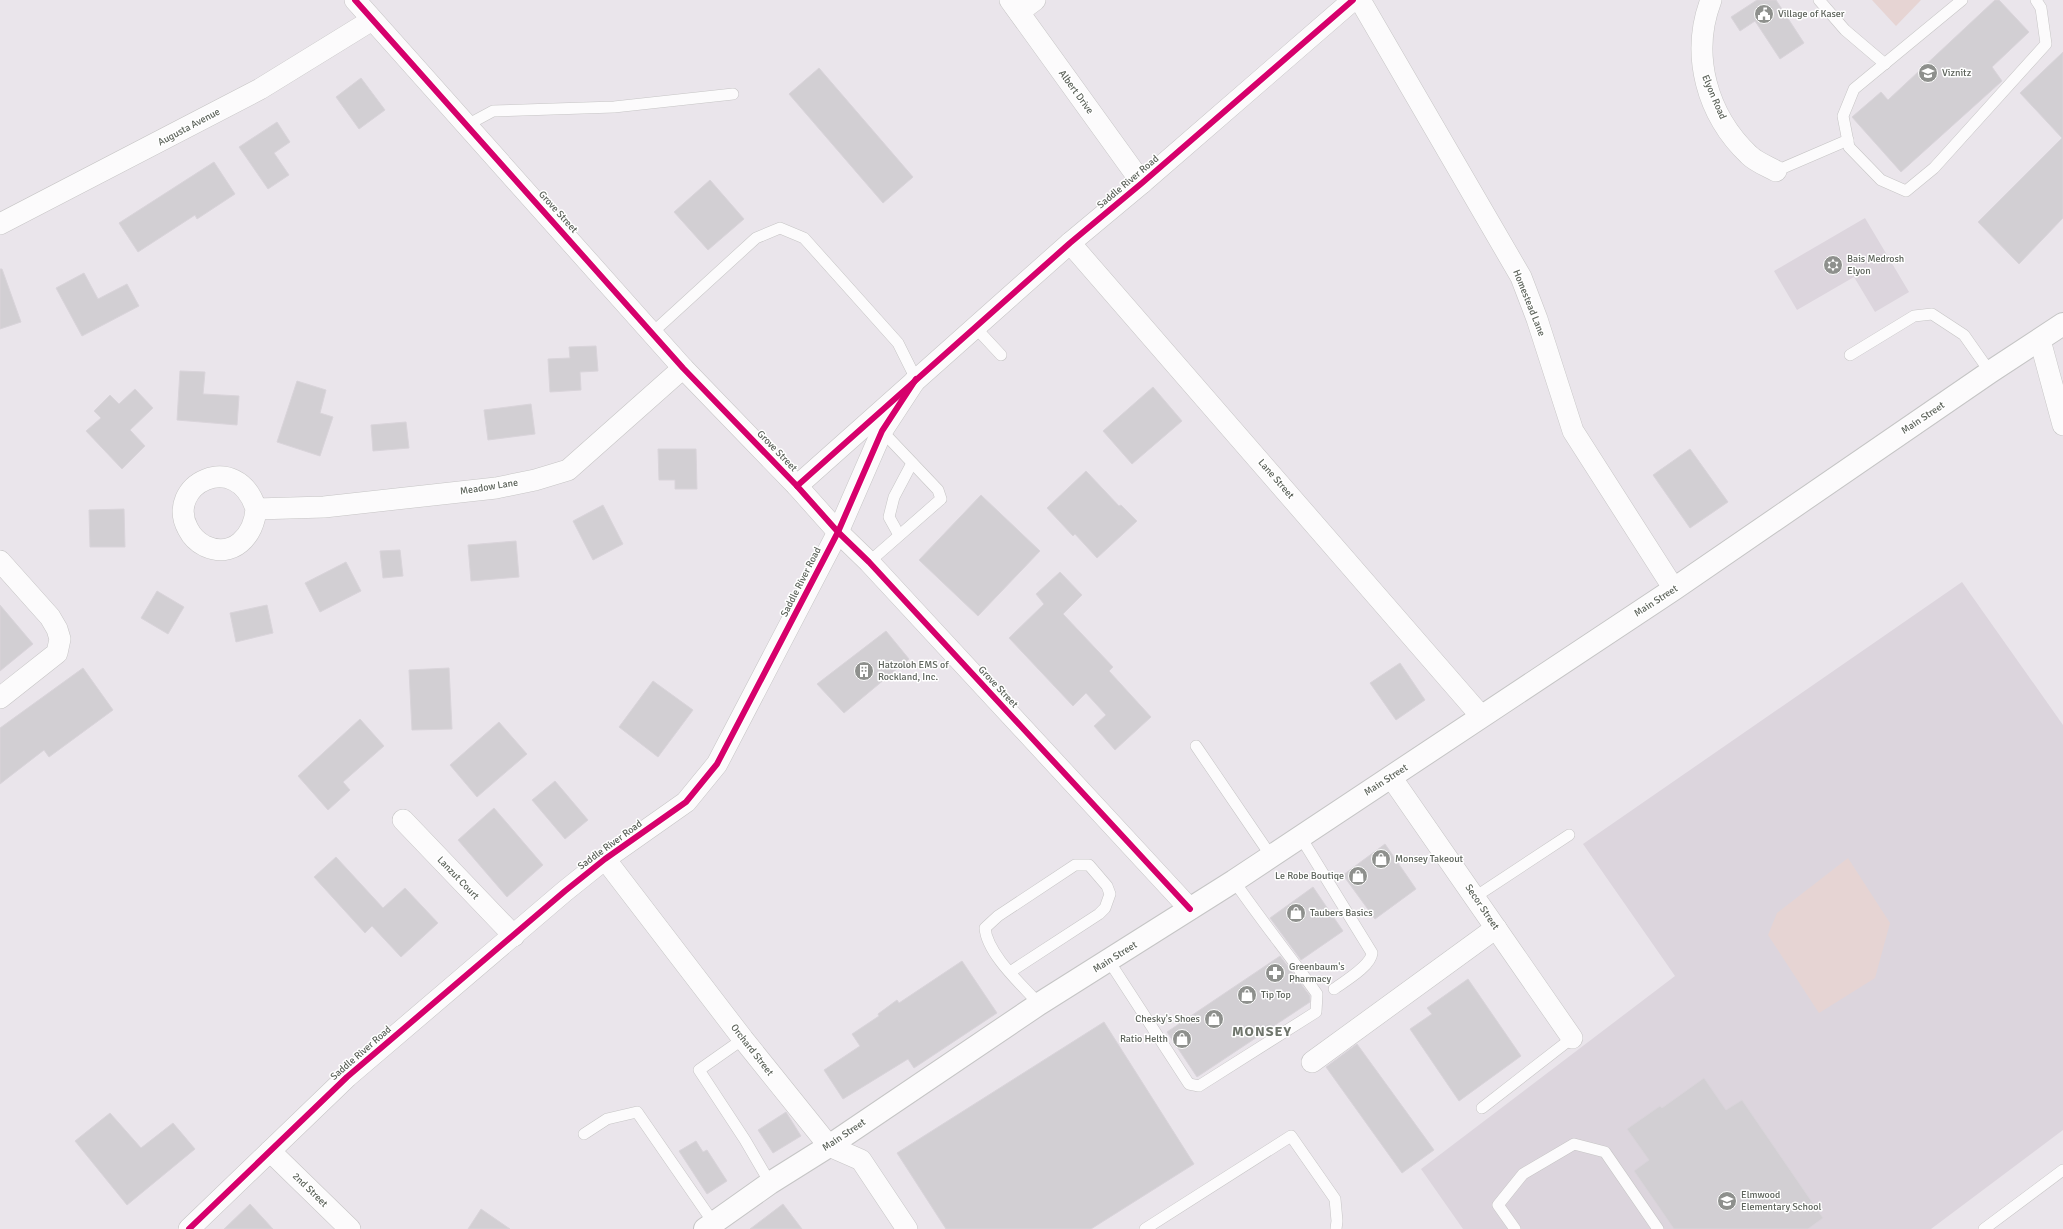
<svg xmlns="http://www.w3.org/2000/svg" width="2063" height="1229" font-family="Signika,sans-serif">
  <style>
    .education { fill: #dcd5dd }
    .green { fill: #e6d4d3 }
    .building { fill: #d2cfd3; stroke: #d9d4da }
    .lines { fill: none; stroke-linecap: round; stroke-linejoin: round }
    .service-casing { stroke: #c6c5c5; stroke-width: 12 }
    .minor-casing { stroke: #c6c5c5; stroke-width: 22 }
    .secondary-casing { stroke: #c5c5c5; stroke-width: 24 }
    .service { stroke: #fcfbfc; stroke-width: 11 }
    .minor { stroke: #fcfbfc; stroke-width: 21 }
    .secondary { stroke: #fcfbfc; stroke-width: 22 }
    .cycleway-casing { stroke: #fff; stroke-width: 8 }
    .cycleway { stroke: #d6006c; stroke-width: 6 }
    .labels { text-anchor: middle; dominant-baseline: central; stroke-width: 3; stroke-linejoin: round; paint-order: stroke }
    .poi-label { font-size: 10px; fill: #5d635b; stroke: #fff; text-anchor: start }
    .street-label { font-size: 10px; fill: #5d635b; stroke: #fff }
    .district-label { font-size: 14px; font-weight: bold; letter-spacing: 1px; fill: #6f756c; stroke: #fff }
  </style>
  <rect width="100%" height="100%" fill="#eae5eb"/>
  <g class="education">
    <path d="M1865,218L1909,292L1875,312L1854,277L1797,310L1774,271Z"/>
    <path d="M1962,582L2063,725V1130L1931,1229H1463L1421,1169L1675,976L1583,844Z"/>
  </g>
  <g class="green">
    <path d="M1872,0H1921L1896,26Z"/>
    <path d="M1848,858L1890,923L1875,978L1819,1013L1768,935L1777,913Z"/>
  </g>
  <g class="building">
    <path d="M1757,0H1776L1804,43L1780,59L1755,21L1740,31L1731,17Z"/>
    <path d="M1995,0H1999L2029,32L1992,67L2002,81L1901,172L1852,117L1881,92L1888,100Z"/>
    <path d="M2063,52V218L2019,264L1978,222L2062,138L2020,93Z"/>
    <path d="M819,68L913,177L883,203L789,94Z"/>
    <path d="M361,78L385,110L359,129L336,97Z"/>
    <path d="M277,122L290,142L274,153L289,175L268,189L239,147Z"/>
    <path d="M214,162L235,194L197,219L195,215L138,252L119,223Z"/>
    <path d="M710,180L744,219L708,250L674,212Z"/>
    <path d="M0,269H2L21,322L0,329Z"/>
    <path d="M84,273L98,299L127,284L139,306L82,336L56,288Z"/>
    <path d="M596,346L598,371L580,372L581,390L550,392L548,359L570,358L569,347Z"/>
    <path d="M180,371L205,372L203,394L239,396L237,425L177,420Z"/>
    <path d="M297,381L326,390L320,413L333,417L320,456L277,442Z"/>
    <path d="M1153,387L1182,421L1132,464L1103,431Z"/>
    <path d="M135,389L153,408L130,430L145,446L122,469L86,431L101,418L94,411L110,395L119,404Z"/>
    <path d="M531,404L535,434L488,440L484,410Z"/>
    <path d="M406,422L409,448L373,451L371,425Z"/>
    <path d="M658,449H696L697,489H675V480H659Z"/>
    <path d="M1690,449L1728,502L1690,528L1653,475Z"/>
    <path d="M1086,471L1119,506L1121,505L1137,521L1097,558L1075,534L1073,536L1047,508Z"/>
    <path d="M981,495L1040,551L978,616L919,560Z"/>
    <path d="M603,505L623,544L593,560L573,521Z"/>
    <path d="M124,509L125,547H90L89,510Z"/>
    <path d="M516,541L519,577L471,581L468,545Z"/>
    <path d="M400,550L403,576L383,578L380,551Z"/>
    <path d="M346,562L361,591L320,612L305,583Z"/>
    <path d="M1060,572L1082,595L1063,614L1113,667L1109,671L1151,717L1115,750L1094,726L1106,715L1086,693L1073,706L1009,638L1044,604L1036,594Z"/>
    <path d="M157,591L184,607L168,634L141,618Z"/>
    <path d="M0,605L33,644L0,671Z"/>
    <path d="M267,605L273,633L236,642L230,613Z"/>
    <path d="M886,631L909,659L844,713L817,684Z"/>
    <path d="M1400,663L1425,700L1396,720L1370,683Z"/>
    <path d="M83,668L113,710L49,757L44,750L0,784V728Z"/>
    <path d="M449,668L452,729L412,730L409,670Z"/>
    <path d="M653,681L693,710L658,757L619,727Z"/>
    <path d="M360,719L384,746L343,782L350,790L328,810L298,776Z"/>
    <path d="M499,722L527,754L477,797L450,765Z"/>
    <path d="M555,781L588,820L565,839L532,800Z"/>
    <path d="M494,808L543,865L507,897L458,840Z"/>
    <path d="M1385,844L1416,889L1375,919L1343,875Z"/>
    <path d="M336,857L383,908L405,888L438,923L401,957L372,926L365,933L314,877Z"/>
    <path d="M1313,887L1343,931L1301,960L1270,918Z"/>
    <path d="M1280,956L1310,996V1002L1197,1077L1167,1032Z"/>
    <path d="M962,961L997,1013L914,1068L908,1059L843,1099L824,1070L860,1046L852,1034L879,1016L878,1014L897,1000L899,1003Z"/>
    <path d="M1468,979L1521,1056L1459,1101L1410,1029L1432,1014L1427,1008Z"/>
    <path d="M1104,1022L1194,1164L1091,1229H946L897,1153Z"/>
    <path d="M1357,1044L1434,1150L1402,1173L1326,1067Z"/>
    <path d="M1704,1078L1726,1110L1742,1100L1823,1218L1808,1229H1674L1634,1171L1649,1160L1627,1129L1660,1106L1662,1108Z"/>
    <path d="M786,1112L801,1136L773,1153L758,1130Z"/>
    <path d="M110,1113L141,1148L173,1123L195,1149L127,1205L75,1141Z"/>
    <path d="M696,1141L703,1152L707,1150L727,1181L707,1194L679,1151Z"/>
    <path d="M250,1204L273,1229H224Z"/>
    <path d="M783,1204L802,1229H750Z"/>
    <path d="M481,1209L510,1229H468Z"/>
  </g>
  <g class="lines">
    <defs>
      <g id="service">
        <path d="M1819,0L1845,30L1885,64"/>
        <path d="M1962,0L1854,89L1843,116L1849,147L1881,180L1906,191L1934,168L2046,44L2041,8L2036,0"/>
        <path d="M467,125L493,111L614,107L733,94"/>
        <path d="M1776,171L1848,140"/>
        <path d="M975,327L1001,355"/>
        <path d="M652,333L756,238L780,228L804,238L898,343L916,379"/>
        <path d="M1850,355L1914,316L1932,314L1964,335L1990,372"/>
        <path d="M899,535L889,517L894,497L912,463"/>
        <path d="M869,562L941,499L938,490L882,431"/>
        <path d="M1196,746L1271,856"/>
        <path d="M1300,836L1372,953C1371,966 1345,981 1334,989"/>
        <path d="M1475,897L1569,835"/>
        <path d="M1109,961L1189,1084L1199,1086L1316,1012L1317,994C1290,956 1261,920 1234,881"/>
        <path d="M1010,972L1099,914L1105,908L1110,894L1107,886L1089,865H1075L998,916L985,928C987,954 1022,985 1039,1004"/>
        <path d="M743,1039L699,1070L745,1140L770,1183"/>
        <path d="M1482,1108L1572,1038"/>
        <path d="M584,1134L607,1119L637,1112L713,1222"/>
        <path d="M1145,1229L1291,1136L1335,1199L1337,1221L1336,1229"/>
        <path d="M1515,1229L1498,1205L1523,1174L1574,1144L1605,1152L1658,1229"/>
        <path d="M1984,1229L2063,1170"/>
      </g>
      <g id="minor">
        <path d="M355,0L683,368L797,486L838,532L869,562L1190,909"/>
        <path d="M1010,0L1142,183"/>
        <path d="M1360,0L1521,277L1537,319L1573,431L1674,589"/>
        <path d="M1711,0C1690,55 1707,115 1749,155C1756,162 1767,166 1776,171"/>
        <path d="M1019,12L1035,0"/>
        <path d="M0,224L260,89L372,20"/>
        <path d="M1070,243L1481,716"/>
        <path d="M2040,340L2063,425"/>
        <path d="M797,486L1070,243L1142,183L1353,0"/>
        <path d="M256,509C237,448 164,485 188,529C192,537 197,542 205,546C233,559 254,536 256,509L324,507L496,488L535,480L568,470L683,368"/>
        <path d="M0,561L50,617L57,629L60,639L57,653L0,698"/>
        <path d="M1391,777L1572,1038"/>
        <path d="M403,820L514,936"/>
        <path d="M605,859L743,1039L829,1146L861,1160L907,1229"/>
        <path d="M1312,1062L1496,928"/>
        <path d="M270,1151L350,1229"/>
        <path d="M189,1229L347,1077L565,891L605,859L686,802L717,764L838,532L882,431L916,379"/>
      </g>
      <path id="secondary" d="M705,1229L770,1183L829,1146L1039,1004L1234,881L1674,589L1990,372L2063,324"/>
    </defs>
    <use href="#service" class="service-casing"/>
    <use href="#minor" class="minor-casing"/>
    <use href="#secondary" class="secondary-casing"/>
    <use href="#service" class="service"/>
    <use href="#minor" class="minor"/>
    <use href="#secondary" class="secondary"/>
    <defs>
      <g id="cycleway">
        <path d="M355,0L683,368L797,486L838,532L869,562L1190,909"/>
        <path d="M797,486L1070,243L1142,183L1353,0"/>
        <path d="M189,1229L347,1077L565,891L605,859L686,802L717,764L838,532L882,431L916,379"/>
      </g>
    </defs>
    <use href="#cycleway" class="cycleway-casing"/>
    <use href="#cycleway" class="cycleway"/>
  </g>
  <defs>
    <symbol id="civic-disc" viewBox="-11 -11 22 22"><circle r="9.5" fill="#8e908d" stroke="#fff"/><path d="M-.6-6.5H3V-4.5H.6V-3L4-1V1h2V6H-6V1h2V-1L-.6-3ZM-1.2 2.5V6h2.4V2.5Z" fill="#fff"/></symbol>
    <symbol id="school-disc" viewBox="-11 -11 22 22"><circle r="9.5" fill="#8e908d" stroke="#fff"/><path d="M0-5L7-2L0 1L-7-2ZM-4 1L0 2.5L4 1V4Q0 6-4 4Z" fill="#fff"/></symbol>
    <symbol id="synagogue-disc" viewBox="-11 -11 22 22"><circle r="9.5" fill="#8e908d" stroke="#fff"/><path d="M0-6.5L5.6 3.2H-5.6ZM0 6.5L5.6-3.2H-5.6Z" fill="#fff"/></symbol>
    <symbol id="building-disc" viewBox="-11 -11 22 22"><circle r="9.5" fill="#8e908d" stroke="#fff"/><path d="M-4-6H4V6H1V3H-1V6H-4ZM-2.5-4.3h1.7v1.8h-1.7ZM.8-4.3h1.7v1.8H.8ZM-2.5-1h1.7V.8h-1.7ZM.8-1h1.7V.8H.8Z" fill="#fff"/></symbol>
    <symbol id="shop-disc" viewBox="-11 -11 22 22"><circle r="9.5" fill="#8e908d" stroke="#fff"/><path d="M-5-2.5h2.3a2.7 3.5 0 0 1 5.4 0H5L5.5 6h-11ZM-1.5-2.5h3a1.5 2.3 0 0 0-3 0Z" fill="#fff"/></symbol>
    <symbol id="pharmacy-disc" viewBox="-11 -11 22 22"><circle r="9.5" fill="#8e908d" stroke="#fff"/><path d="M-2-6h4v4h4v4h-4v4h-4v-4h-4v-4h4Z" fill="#fff"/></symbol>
  </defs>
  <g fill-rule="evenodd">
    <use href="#civic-disc" x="1753" y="3" width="22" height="22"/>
    <use href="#school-disc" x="1917" y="62" width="22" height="22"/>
    <use href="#synagogue-disc" x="1822" y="254" width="22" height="22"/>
    <use href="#building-disc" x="853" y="660" width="22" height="22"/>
    <use href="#shop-disc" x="1370" y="848" width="22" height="22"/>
    <use href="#shop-disc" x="1347" y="865" width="22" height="22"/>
    <use href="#shop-disc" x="1285" y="902" width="22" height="22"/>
    <use href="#pharmacy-disc" x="1264" y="962" width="22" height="22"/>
    <use href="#shop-disc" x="1236" y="984" width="22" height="22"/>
    <use href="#shop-disc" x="1203" y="1008" width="22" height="22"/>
    <use href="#shop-disc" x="1171" y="1028" width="22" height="22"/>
    <use href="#school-disc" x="1716" y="1190" width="22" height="22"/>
  </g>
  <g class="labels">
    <g class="poi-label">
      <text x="1778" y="14">Village of Kaser</text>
      <text x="1942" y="73">Viznitz</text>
      <text x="1847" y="259">Bais Medrosh<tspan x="1847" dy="12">Elyon</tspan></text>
      <text x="878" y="665">Hatzoloh EMS of<tspan x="878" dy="12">Rockland, Inc.</tspan></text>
      <text x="1395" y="859">Monsey Takeout</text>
      <text x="1344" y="876" text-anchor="end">Le Robe Boutiqe</text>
      <text x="1310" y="913">Taubers Basics</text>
      <text x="1289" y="967">Greenbaum's<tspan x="1289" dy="12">Pharmacy</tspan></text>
      <text x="1261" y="995">Tip Top</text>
      <text x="1200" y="1019" text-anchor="end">Chesky's Shoes</text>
      <text x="1168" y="1039" text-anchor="end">Ratio Helth</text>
      <text x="1741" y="1195">Elmwood<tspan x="1741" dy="12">Elementary School</tspan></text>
    </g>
    <g class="street-label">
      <text transform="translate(1076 92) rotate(54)">Albert Drive</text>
      <text transform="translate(1714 97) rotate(67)">Elyon Road</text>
      <text transform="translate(189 127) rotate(-28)">Augusta Avenue</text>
      <text transform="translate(1128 182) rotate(-40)">Saddle River Road</text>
      <text transform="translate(558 212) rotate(48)">Grove Street</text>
      <text transform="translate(1529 303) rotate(68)">Homestead Lane</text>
      <text transform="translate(1923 418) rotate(-34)">Main Street</text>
      <text transform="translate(777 451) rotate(46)">Grove Street</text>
      <text transform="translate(1276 479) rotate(49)">Lane Street</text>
      <text transform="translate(489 487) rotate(-9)">Meadow Lane</text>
      <text transform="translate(801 582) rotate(-63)">Saddle River Road</text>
      <text transform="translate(1656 601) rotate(-33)">Main Street</text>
      <text transform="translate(998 687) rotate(47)">Grove Street</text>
      <text transform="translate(1386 780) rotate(-33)">Main Street</text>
      <text transform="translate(610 845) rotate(-36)">Saddle River Road</text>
      <text transform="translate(458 878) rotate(46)">Lanzut Court</text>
      <text transform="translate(1482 907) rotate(56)">Secor Street</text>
      <text transform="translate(1115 957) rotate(-32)">Main Street</text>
      <text transform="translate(752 1050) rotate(52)">Orchard Street</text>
      <text transform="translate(361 1053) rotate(-41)">Saddle River Road</text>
      <text transform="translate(844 1135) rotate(-34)">Main Street</text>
      <text transform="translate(310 1190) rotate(44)">2nd Street</text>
    </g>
    <g class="district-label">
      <text x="1262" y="1031">MONSEY</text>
    </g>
  </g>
</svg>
